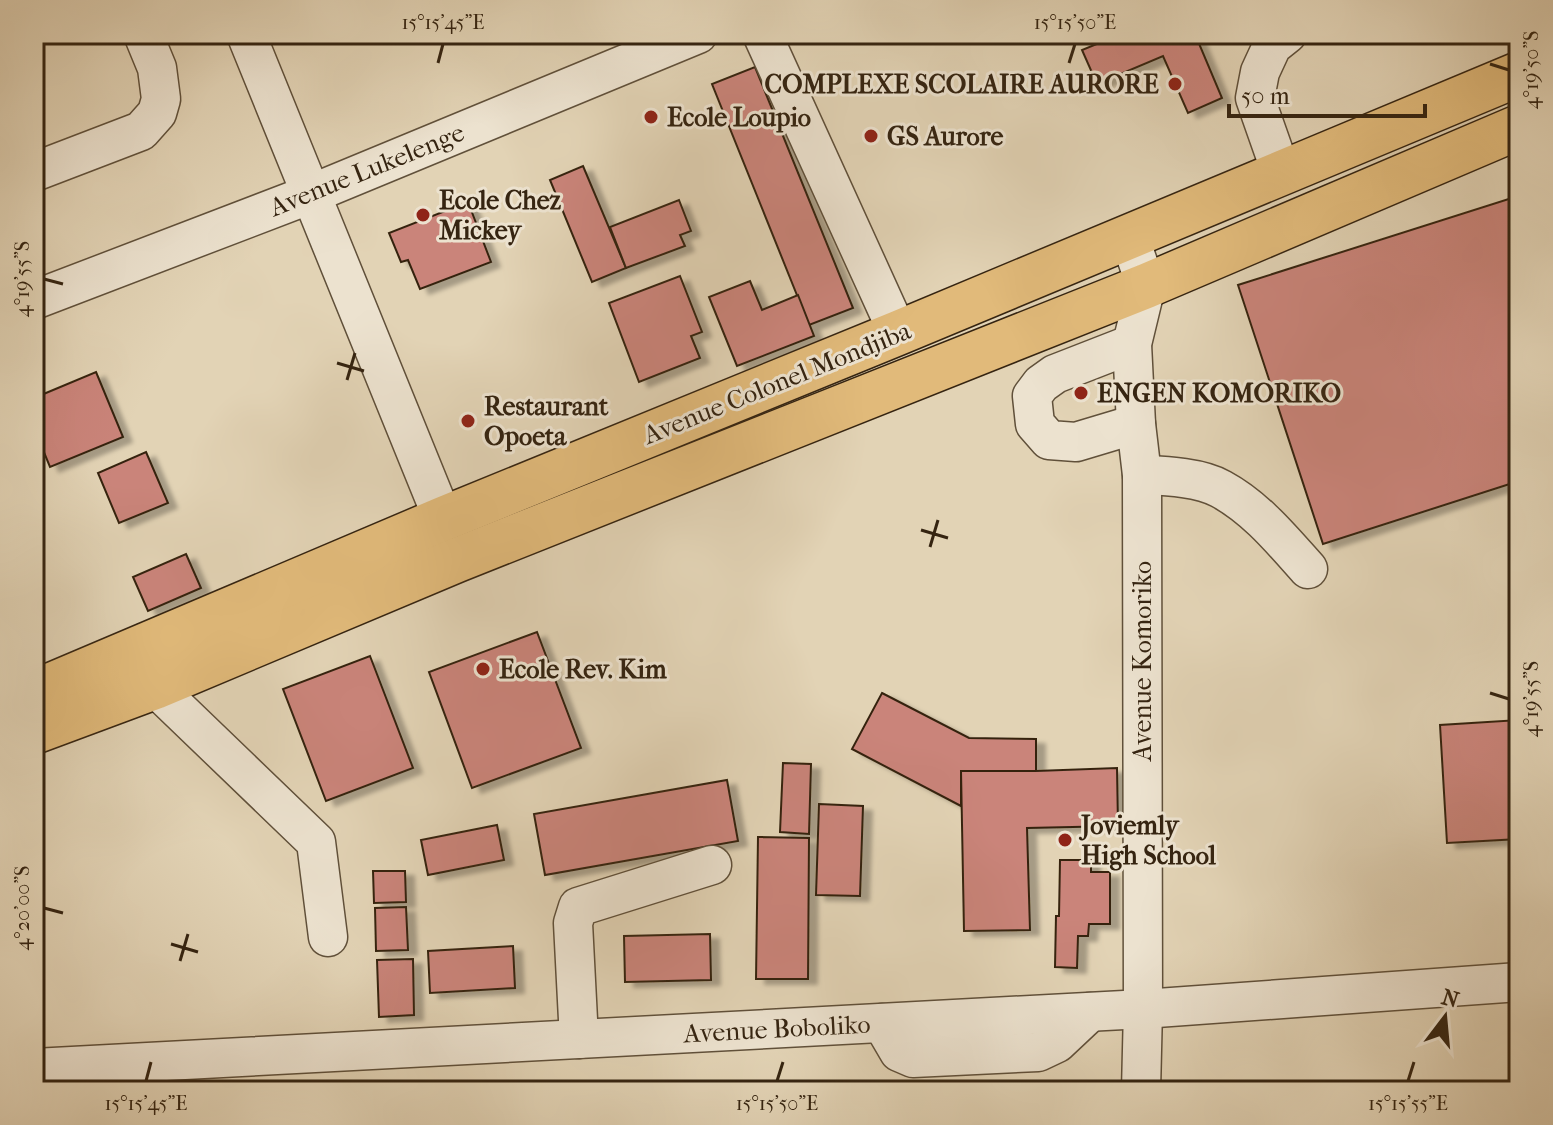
<svg xmlns="http://www.w3.org/2000/svg" width="1553" height="1125" font-family="'IM FELL French Canon',serif">
  <style>
    .building { fill: #ca847a; stroke: #352411; stroke-width: 2; filter: url(#shadow) }
    .lines { fill: none; stroke-linecap: round; stroke-linejoin: round }
    .minor-casing { stroke: #60503a; stroke-width: 41 }
    .major-casing { stroke: #352411; stroke-width: 47 }
    .minor { stroke: #ece2cf; stroke-width: 38 }
    .major { stroke: #e1ba7a; stroke-width: 44 }
    .ticks { fill: none; stroke: #352411; stroke-width: 3 }
    .poi-dot { fill: #8f2418; stroke: #ece2cf; stroke-width: 3 }
    .labels { text-anchor: middle; dominant-baseline: central; stroke-width: 6; stroke-linejoin: round; paint-order: stroke }
    .poi-label { font-size: 26px; font-weight: bold; fill: #352411; stroke: #ece2cf; text-anchor: start }
    .street-label { font-size: 26px; fill: #352411; stroke: #ece2cf }
    .neatline { fill: none; stroke: #352411; stroke-width: 3 }
    .ticks-label { font-size: 20px; text-anchor: middle; fill: #352411 }
  </style>
  <defs>
    <filter id="shadow"><feDropShadow dx="9" dy="5" stdDeviation="2" flood-color="#0004"/></filter>
  </defs>
  <rect width="100%" height="100%" fill="#e2d3b5"/>
  <filter id="stains"><feTurbulence type="fractalNoise" baseFrequency=".0025" numOctaves="4"/><feColorMatrix values="0 0 0 0 .2 0 0 0 0 .09 0 0 0 0 .02 0 0 0 .5 -.17"/></filter>
  <radialGradient id="worn" r=".72"><stop offset=".6" stop-color="#630" stop-opacity="0"/><stop offset="1" stop-color="#630" stop-opacity=".3"/></radialGradient>
  <g class="building">
    <path d="M1121,34H1195L1222,98L1188,113L1163,56L1097,84L1082,50Z"/>
    <path d="M755,67L853,308L809,325L712,84Z"/>
    <path d="M583,166L626,268L592,282L550,180Z"/>
    <path d="M1515,197L1519,210V481L1323,544L1238,285Z"/>
    <path d="M679,200L691,231L680,235L685,246L626,268L610,227Z"/>
    <path d="M468,202L491,262L420,289L408,260L401,262L389,233Z"/>
    <path d="M680,276L702,332L691,336L700,358L639,382L609,303Z"/>
    <path d="M750,281L762,310L798,295L814,336L737,366L709,297Z"/>
    <path d="M96,372L123,437L50,467L34,428V398Z"/>
    <path d="M146,452L168,503L119,523L98,473Z"/>
    <path d="M186,554L201,588L148,611L133,577Z"/>
    <path d="M537,632L581,748L472,788L429,672Z"/>
    <path d="M370,656L413,768L326,801L283,689Z"/>
    <path d="M882,693L969,738L1036,739V771H961V806L852,749Z"/>
    <path d="M1519,720V839L1447,843L1440,725Z"/>
    <path d="M783,763L811,764L809,834L780,832Z"/>
    <path d="M1117,768L1118,826L1027,828L1030,930L964,931L961,771H1036Z"/>
    <path d="M727,780L738,841L545,875L534,814Z"/>
    <path d="M819,804L863,806L860,896L816,895Z"/>
    <path d="M497,825L504,860L428,875L421,840Z"/>
    <path d="M758,837L809,838L808,979H756Z"/>
    <path d="M1060,860H1091V872H1110V924H1089L1088,936H1078L1077,968L1055,967L1056,916H1059Z"/>
    <path d="M373,871H405L406,902L374,903Z"/>
    <path d="M406,907L408,950L376,951L375,908Z"/>
    <path d="M710,934L711,980L625,982L624,936Z"/>
    <path d="M513,946L515,988L430,993L428,951Z"/>
    <path d="M413,959L414,1015L379,1017L377,960Z"/>
  </g>
  <g class="lines">
    <defs>
      <g id="minor">
        <path d="M246,34L443,519"/>
        <path d="M762,34L898,333"/>
        <path d="M34,172L141,131L157,113L161,99L157,68L143,34"/>
        <path d="M1281,172L1255,98L1260,72L1272,46L1287,34"/>
        <path d="M1129,236L1146,286L1132,344L1136,424L1142,475L1143,1009L1141,1091"/>
        <path d="M34,300L311,194L698,34"/>
        <path d="M1132,344L1055,374L1041,384L1032,396L1035,424L1049,440L1076,442L1136,424"/>
        <path d="M1142,475C1166,476 1200,477 1221,489C1256,508 1282,540 1308,569"/>
        <path d="M155,687L316,842L328,937"/>
        <path d="M882,1023L899,1052L913,1058L1038,1052L1057,1043L1090,1012"/>
        <path d="M579,1039L573,923L578,907L712,865"/>
        <path d="M34,1068L1143,1009L1519,982"/>
      </g>
      <g id="major">
        <path d="M34,691L54,684L443,519L898,333L1519,74"/>
        <path d="M34,732L155,687L457,560L1146,286L1519,127"/>
      </g>
    </defs>
    <use href="#minor" class="minor-casing"/>
    <use href="#major" class="major-casing"/>
    <use href="#minor" class="minor"/>
    <use href="#major" class="major"/>
  </g>
  <path class="ticks" d="M438,63L443,44M1069,63L1075,44M1490,64L1509,70M44,279L63,284M337,363L364,371M347,380L355,353M921,530L948,538M930,547L938,520M1490,693L1509,699M44,908L63,913M171,944L198,952M180,961L188,934M146,1081L151,1062M777,1081L783,1062M1408,1081L1414,1062"/>
  <g class="poi-dot">
    <circle cx="1175" cy="84" r="8"/>
    <circle cx="651" cy="117" r="8"/>
    <circle cx="871" cy="136" r="8"/>
    <circle cx="423" cy="215" r="8"/>
    <circle cx="1081" cy="393" r="8"/>
    <circle cx="468" cy="421" r="8"/>
    <circle cx="483" cy="669" r="8"/>
    <circle cx="1065" cy="840" r="8"/>
  </g>
  <g class="labels">
    <g class="poi-label">
      <text x="1159" y="84" text-anchor="end">COMPLEXE SCOLAIRE AURORE</text>
      <text x="667" y="117">Ecole Loupio</text>
      <text x="887" y="136">GS Aurore</text>
      <text x="439" y="200">Ecole Chez<tspan x="439" dy="30">Mickey</tspan></text>
      <text x="1097" y="393">ENGEN KOMORIKO</text>
      <text x="484" y="406">Restaurant<tspan x="484" dy="30">Opoeta</tspan></text>
      <text x="499" y="669">Ecole Rev. Kim</text>
      <text x="1081" y="825">Joviemly<tspan x="1081" dy="30">High School</tspan></text>
    </g>
    <g class="street-label">
      <text transform="translate(367 170) rotate(-22)">Avenue Lukelenge</text>
      <text transform="translate(777 383) rotate(-22)">Avenue Colonel Mondjiba</text>
      <text transform="translate(1142 661) rotate(-90)">Avenue Komoriko</text>
      <text transform="translate(777 1029) rotate(-3)">Avenue Boboliko</text>
    </g>
  </g>
  <rect width="1553" height="1125" fill="none" stroke="#e2d3b5" stroke-width="88"/>
  <g transform="translate(1445 1017) rotate(16)" stroke="#ece2cf" stroke-width="6" paint-order="stroke">
  <path d="M0-6L14 30L0 20L-14 30Z" fill="#352411"/>
  <text y="-12" font-size="22" font-weight="bold" text-anchor="middle" fill="#352411">N</text>
  </g>
  <path d="M1229 104v12h196v-12" fill="none" stroke="#352411" stroke-width="4"/>
  <text x="1241" y="104" font-size="24" fill="#352411" stroke="#ece2cf" stroke-width="6" paint-order="stroke">50 m</text>
  <rect x="44" y="44" width="1465" height="1037" class="neatline"/>
  <g class="ticks-label">
    <text x="443" y="29">15°15'45"E</text>
    <text x="1075" y="29">15°15'50"E</text>
    <text transform="translate(1531 70) rotate(-90)" y="7">4°19'50"S</text>
    <text transform="translate(22 279) rotate(-90)" y="7">4°19'55"S</text>
    <text transform="translate(1531 699) rotate(-90)" y="7">4°19'55"S</text>
    <text transform="translate(22 908) rotate(-90)" y="7">4°20'00"S</text>
    <text x="146" y="1110">15°15'45"E</text>
    <text x="777" y="1110">15°15'50"E</text>
    <text x="1408" y="1110">15°15'55"E</text>
  </g>
  <rect width="100%" height="100%" filter="url(#stains)"/>
  <rect width="100%" height="100%" fill="url(#worn)"/>
</svg>
